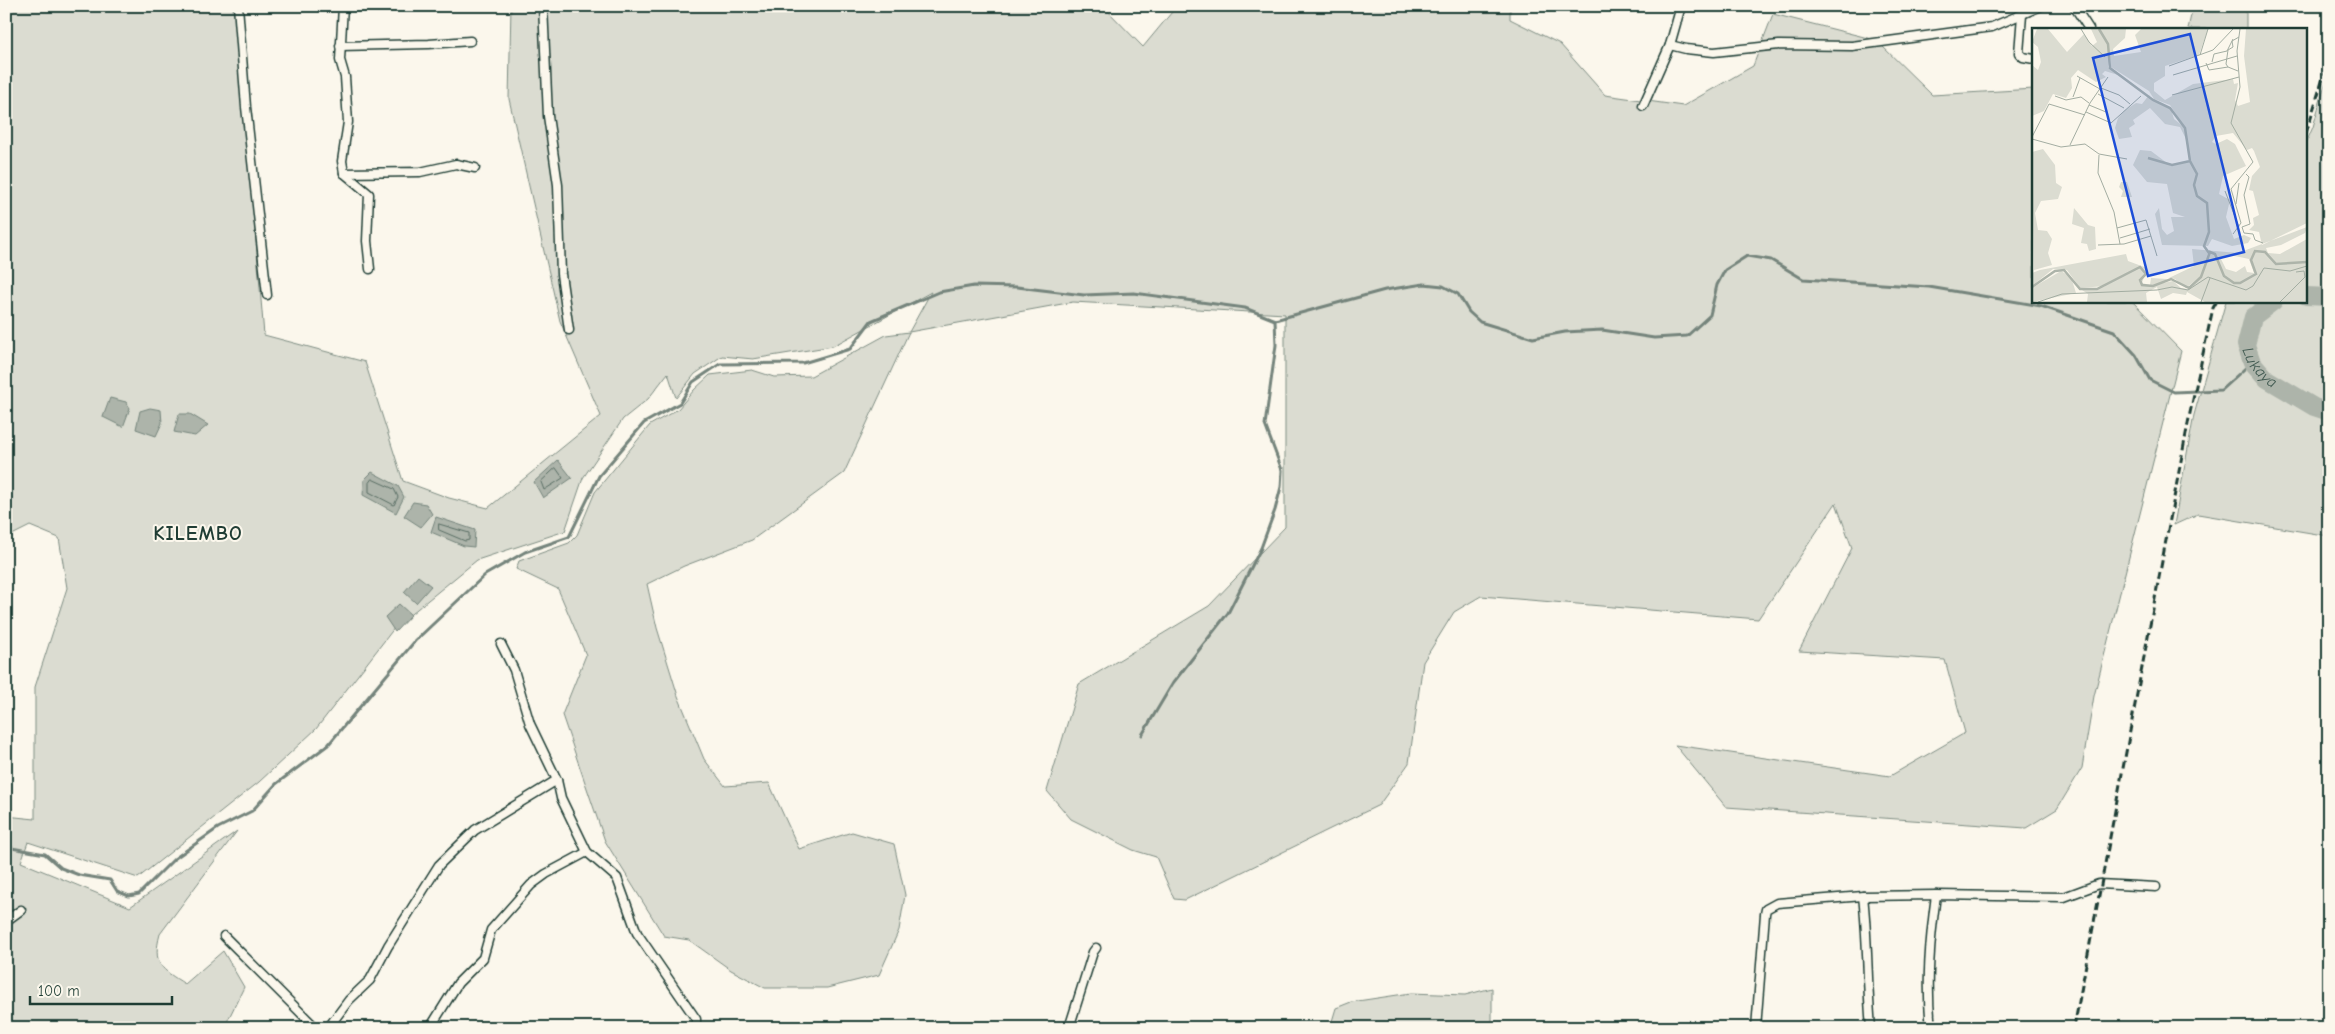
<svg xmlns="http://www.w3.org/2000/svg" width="2335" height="1034" font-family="'Comic Neue',sans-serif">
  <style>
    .green { fill: #dbdcd1; stroke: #7d8c82 }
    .water { fill: #adb4aa; stroke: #74847b }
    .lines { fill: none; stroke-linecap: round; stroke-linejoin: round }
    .shore { stroke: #586d63; stroke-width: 1 }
    .stream { stroke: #74847b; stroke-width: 3 }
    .river { stroke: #adb4aa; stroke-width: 18 }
    .street-casing { stroke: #1f3d34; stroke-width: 11 }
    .street { stroke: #fbf7ec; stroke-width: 8 }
    .rail { stroke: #1f3d34; stroke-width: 3; stroke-dasharray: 8 4; stroke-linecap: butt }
    .labels { text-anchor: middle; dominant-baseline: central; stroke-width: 4; stroke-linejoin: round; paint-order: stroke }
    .water-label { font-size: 16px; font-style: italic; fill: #425b52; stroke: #fbf7ec }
    .district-label { font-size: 20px; font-weight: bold; letter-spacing: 1px; fill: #1f3d34; stroke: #fbf7ec }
    .inset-river { fill: none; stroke: #adb4aa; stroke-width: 2.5 }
    .inset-road { fill: none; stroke: #a3ada2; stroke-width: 1 }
    .view { fill: #1d4ed8; fill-opacity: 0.15; stroke: #1d4ed8; stroke-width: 2.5 }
    .inset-edge { fill: none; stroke: #1f3d34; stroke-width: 2.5 }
  </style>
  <rect width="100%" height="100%" fill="#fbf7ec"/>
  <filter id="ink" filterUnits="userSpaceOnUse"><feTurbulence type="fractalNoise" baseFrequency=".02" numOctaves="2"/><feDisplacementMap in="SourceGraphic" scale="10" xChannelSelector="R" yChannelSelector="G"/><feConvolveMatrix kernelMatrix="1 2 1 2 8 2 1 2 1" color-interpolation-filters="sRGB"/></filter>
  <g filter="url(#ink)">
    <g class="green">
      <path d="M6,6H236L264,335L365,362L403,481L449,498L488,508L601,416L560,321L509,99L511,6H1103L1143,47L1172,12L1171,6H1510V19L1560,44L1605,95L1683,106L1753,66L1773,14L1876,40L1932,95L2034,89V301H2132L2181,351L2094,696L2082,768L2057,809L2026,828L1726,807L1675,745L1890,776L1965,733L1945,660L1799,651L1852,548L1836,503L1758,619L1481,596L1454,612L1423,662L1409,763L1379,805L1185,900L1174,899L1156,857L1133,850L1071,819L1047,791L1079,684L1209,606L1285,527V314L1073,302L909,332L844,473L752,540L684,566L647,584L657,628L678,696L704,759L725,786L769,783L799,849L852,832L894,844L905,895L899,930L879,975L827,988H765L731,970L689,940L664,936L605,841L562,715L586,655L558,589L516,569L519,561L569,543L577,535L595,492L650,425L678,409L694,390L710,375L752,370L774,377L811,376L886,335L909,332L931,292L833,346L753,359L722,356L695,374L676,398L668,373L648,399L623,419L583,478L565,531L477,560L395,627L316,729L259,782L138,878L28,842L21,862L130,907L237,831L160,934C152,964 161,969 185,984L223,951L244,987L224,1028H6V816L35,819V687L67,588L59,538L30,526L6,538Z"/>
      <path d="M2193,6H2246V29H2188Z"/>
      <path d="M2329,70V536L2198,514L2174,525L2194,415L2226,301H2306V143L2313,127Z"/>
      <path d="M1492,988V1028H1330L1336,1008L1351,1002L1411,993L1465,995Z"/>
    </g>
    <g class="water">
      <path d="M110,398L126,402L130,408L123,427L103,417Z"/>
      <path d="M150,408L161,410L162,423L156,436L136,429L140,411Z"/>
      <path d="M179,414H190L208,425L195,436L174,432Z"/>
      <path d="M558,460L572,478L543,498L534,482Z"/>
      <path d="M372,472L398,486L404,497L396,513L363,495L364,480Z"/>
      <path d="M413,502L426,504L432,514L421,527L404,516Z"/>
      <path d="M436,517L475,530L474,547L464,546L431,532Z"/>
      <path d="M418,576L431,586L416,603L404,592Z"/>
      <path d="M399,604L411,615L395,632L385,617Z"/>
    </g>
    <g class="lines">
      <g class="shore">
        <path d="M556,468L563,478L544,490L541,482Z"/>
        <path d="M372,479L394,489L398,497L394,505L369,492V483Z"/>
        <path d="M439,524L469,533V540L465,541L439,530Z"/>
      </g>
      <g class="stream">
        <path d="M1142,735L1173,683L1228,613L1261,548L1275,510L1281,487L1282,470L1265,425L1276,345L1275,320"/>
        <path d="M6,847L45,854L61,868L79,875L110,880L117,891L129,896L139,894L174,859L218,828L252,811L276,784L328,745L415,641L485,575L525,552L569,537L599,476L644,423L680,403L693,382L720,364L803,363L850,349L871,321L939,292L974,286L1017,287L1084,295L1134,293L1245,308L1275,320L1385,290L1424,284L1443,286L1458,294L1469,312L1480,322L1533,338L1565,332L1602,330L1654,338L1687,336L1710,315L1717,285L1725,270L1747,256L1771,260L1803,279L1929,287L2041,306L2114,331L2136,355L2150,380L2174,392L2221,390L2252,362"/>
      </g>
      <g class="river">
        <path d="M2306,296L2329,297"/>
        <path id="s1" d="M2274,301L2253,317L2246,345L2252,362L2267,379L2314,407L2329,412"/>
      </g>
      <defs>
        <g id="street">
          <path d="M238,6L246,107L267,295"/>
          <path d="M343,6L340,60L345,77L348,122L342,161L344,173L369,194L367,241L370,269"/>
          <path d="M543,6L548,116L558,185L561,274L569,330"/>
          <path d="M2074,6L2089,29"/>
          <path d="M2022,15L2019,53L2023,57L2034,59"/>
          <path d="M1670,45L1686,49L1714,52L1779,45L1852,46L1992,27L2041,6"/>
          <path d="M340,46L429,44L470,41"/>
          <path d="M1643,106L1670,45L1681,6"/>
          <path d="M344,173L420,172L456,164L475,168"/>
          <path d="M501,644L514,670L530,724L557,780L561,798L587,852L617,878L637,933L696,1019V1024L692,1028"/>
          <path d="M1863,896C1868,940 1867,984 1871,1028"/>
          <path d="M6,921L21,910"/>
          <path d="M224,936L316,1028"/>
          <path d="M328,1028L349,1000L370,980L388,946L439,865L475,830L557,780"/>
          <path d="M430,1028L458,983L483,958L491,930L531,885L546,874L587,852"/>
          <path d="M1069,1028L1093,952L1096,948"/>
          <path d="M1756,1028L1765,914L1766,909L1777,903L1863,896L1936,895L2064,897L2099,884L2156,887"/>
          <path d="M1931,1028C1926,982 1930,940 1936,895"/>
        </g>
      </defs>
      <use href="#street" class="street-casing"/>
      <use href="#street" class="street"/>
      <g class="rail">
        <path d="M2306,133L2329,59"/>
        <path d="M2074,1028L2190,413L2213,308L2217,301"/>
      </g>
    </g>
  </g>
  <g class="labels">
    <g class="water-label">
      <text stroke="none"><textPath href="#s1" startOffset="82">Lukaya</textPath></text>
    </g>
    <g class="district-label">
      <text x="198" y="533">KILEMBO</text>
    </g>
  </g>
  <g transform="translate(2032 28)">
    <rect width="275" height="275" fill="#fbf7ec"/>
    <path d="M5,1H16L35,24L52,6L60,18L65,14L59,1H94L93,10L81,21L82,28L109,24L103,7L109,1H176L167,27L133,38V48L122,55V63L133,72L161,56L201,51L202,56L206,55L203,72L206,78L218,74L212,28L214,1H275V195L230,217L227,204L217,202L222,197L221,190L227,187L221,163L217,162L220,148L228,139L222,123L220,120L215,122L201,105L184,108L180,114L184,116L195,111L203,116L214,138L191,148L187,166L198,172L194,189L202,211L212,207L219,210L216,215L200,218L180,211L176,218L130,217L123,186L127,180L130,201L135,207L142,203L139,189H153L141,185L135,156L115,154L101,137L108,122L119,123L139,138L158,133L155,113L148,99L133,96L118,80L101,92L103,96L97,100L100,109L87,111L83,100L86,90L93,82L104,75L110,76L117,67L120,72L139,81L142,91L152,99L138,77L122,71L117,63L79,39L78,28L76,39L86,47L73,43L70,46L74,49L64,54L46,42L39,50L40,60L34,70L21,66L12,83L0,88V37L6,42L9,34L6,19L0,14ZM11,121L23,137L24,155L30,159L26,171L9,173L3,185L6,202L15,203L20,211L16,225L20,237L2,242L0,124ZM89,154H95L100,169H89L91,163L87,159ZM42,180L56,197L63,199L64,221L57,223L55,216L49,215L52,200L40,196ZM275,199L273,205L249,217L234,220L236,225L248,226L275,211V274H173L155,264L154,267L141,265L129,271L125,259L114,265L115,274H55L56,266L50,262H64L73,258L48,260L35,242L28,241H21L0,258V245L8,242L94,226L96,233L115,240L110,255L118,257L119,250L135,251L131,255L141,253L149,260L156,261L169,248L154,260L143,251L137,250L162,238L160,221L206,225ZM198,227L217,231L222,245L215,244L213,238L204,244L194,241L189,231ZM29,243L39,249L44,265L0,274V260Z" fill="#dbdcd1" fill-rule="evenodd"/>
    <path class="inset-river" d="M67,1L76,16L78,40L121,72L138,80L153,100L158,133L165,146L162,157L165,168L175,175L177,204L172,218L177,225M116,130L140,137L158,133M0,259L23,243L32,242L48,261H65L108,239L114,246L108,252L110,257L121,258L139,251L157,260L169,249L178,224L183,226L192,248L202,255H208L224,246L219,232L223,223L233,224L244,236L275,234"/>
    <path class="inset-road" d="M49,1L57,14L73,29M168,27L176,1M180,34L182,26L195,23L201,11M174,35L177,42L196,39L206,43M137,38L181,22L201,1M196,39L194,36L196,22L201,19L200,13L207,9M141,47L205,28M45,48L68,61M69,60L87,67L98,76M66,66L92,80M140,67L207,49M23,68L34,72L49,69L57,75M41,69L48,50M57,77L74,84M54,84L79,95L109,68M0,109L17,76L53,87M0,111L29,119L53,116L67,126L95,131M38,117L58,75L76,49M67,127L66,145L82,184L88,216M193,163L207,199M204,176L207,155M210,199L218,196L212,167L217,149L214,146M210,199L212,205L221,206L223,212L231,215M85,200L114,192L125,228M201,206L209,195L199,161L221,134L199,95L208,59L205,23L208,1M88,210L118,201M66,217L92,216L119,208M6,274L30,266L125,262L140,259L156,262L176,249L214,262L221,258L232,240L258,243L275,238M169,274L178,250M248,274L273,249L272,243L264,244"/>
    <path class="view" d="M158,6L212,224L116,248L61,30Z"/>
    <rect width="275" height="275" class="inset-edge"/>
  </g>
  <rect width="2335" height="1034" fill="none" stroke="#fbf7ec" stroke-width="25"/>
  <rect x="12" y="12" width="2310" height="1009" fill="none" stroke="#1f3d34" stroke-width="2" filter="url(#ink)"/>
  <path d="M30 996v8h142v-8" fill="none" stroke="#1f3d34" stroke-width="2.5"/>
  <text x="38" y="996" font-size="15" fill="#1f3d34" stroke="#fbf7ec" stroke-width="4" paint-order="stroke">100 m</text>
</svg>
